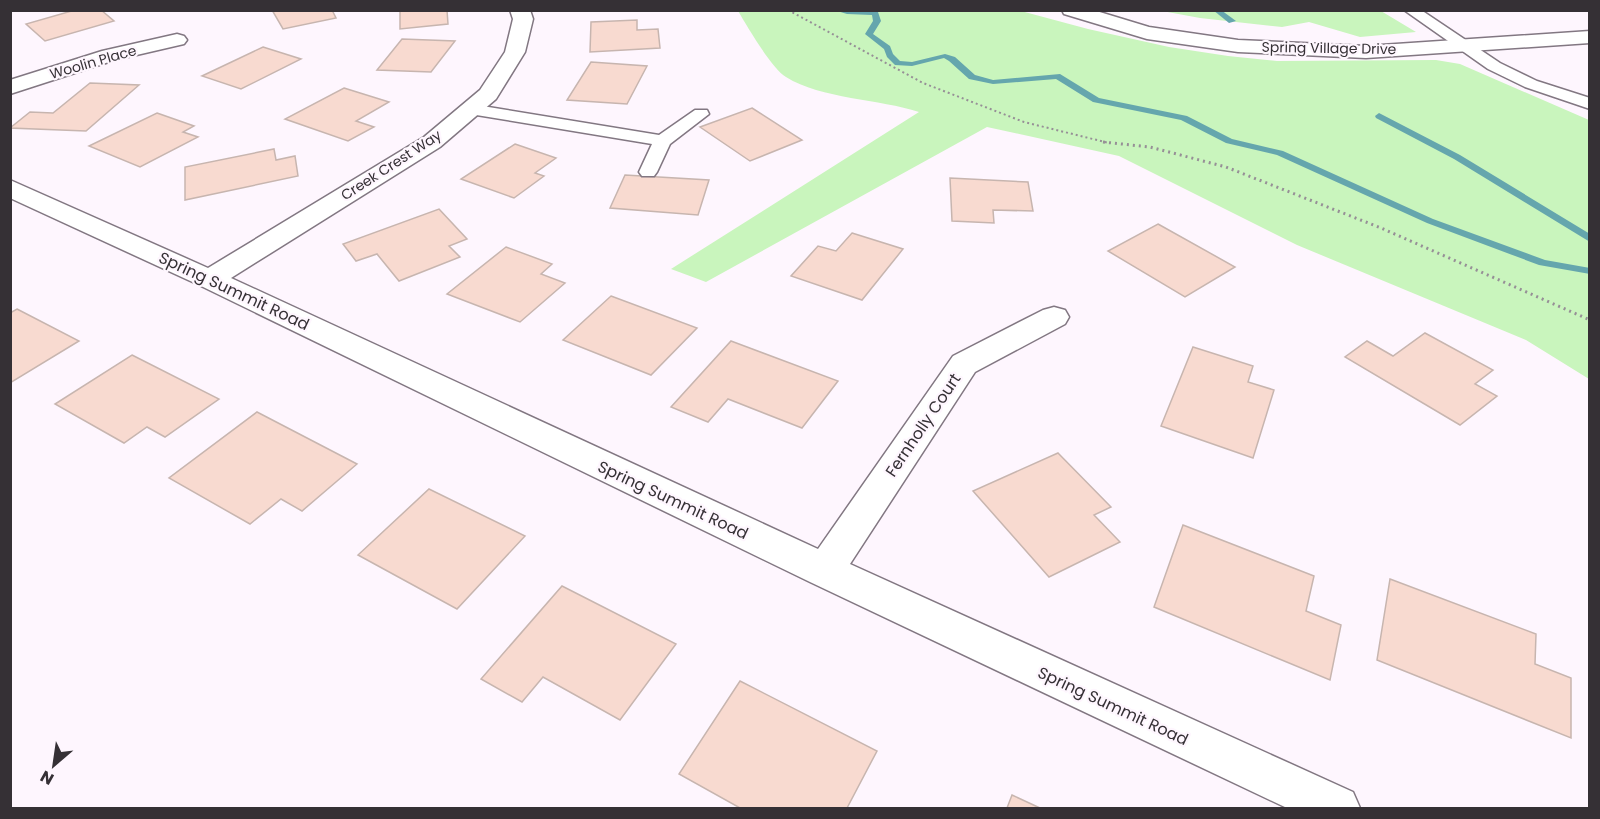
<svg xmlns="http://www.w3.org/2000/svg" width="1600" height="819" font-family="Poppins,sans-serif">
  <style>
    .green { fill: #c9f5bd }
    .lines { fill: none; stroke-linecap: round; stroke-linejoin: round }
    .stream { fill: #65a6ad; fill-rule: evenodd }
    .building { fill: #f8dad0; stroke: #c7b5af; stroke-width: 1.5 }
    .service-casing { stroke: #827782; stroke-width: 3 }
    .minor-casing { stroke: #827782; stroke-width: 3 }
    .path-far1 { stroke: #968f96; stroke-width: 2; stroke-dasharray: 2 3; stroke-linecap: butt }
    .path { stroke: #968f96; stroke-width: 3; stroke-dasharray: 2 4; stroke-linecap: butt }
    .service { fill: #fff; fill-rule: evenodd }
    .minor { fill: #fff; fill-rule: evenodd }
    .labels { text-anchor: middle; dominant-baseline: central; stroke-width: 4.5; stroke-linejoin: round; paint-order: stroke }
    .far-street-label { font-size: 14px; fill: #353035; stroke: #fef6fe }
    .street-label { font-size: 16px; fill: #353035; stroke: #fef6fe }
  </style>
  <rect width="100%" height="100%" fill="#fef6fe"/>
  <g class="green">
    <path d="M738,11H1021L1088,29L1169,47L1228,56L1277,61L1436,60L1460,64L1589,120V379L1526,340L1297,245L1119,156L987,127L706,282L671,269L919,112C880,99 821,99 786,77C772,69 747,26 738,11Z"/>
    <path d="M1162,11H1381L1416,32L1360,37L1309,22L1282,27L1200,18Z"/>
  </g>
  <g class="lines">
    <g class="stream">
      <path d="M834,10H868L878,12L881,21L873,34L890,46L893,54L900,61L912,62L945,54L955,57L975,75L993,80L1060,74L1099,98L1187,116L1232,139L1283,151L1433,219L1545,260L1590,268V274L1539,265L1427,223L1277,155L1226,143L1181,120L1093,102L1056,79L993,84L969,79L949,61L944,58L912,66L895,65L887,57L884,49L865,34L873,21L872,15L847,14Z"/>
      <path d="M1213,10H1221L1236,21L1229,23Z"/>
      <path d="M1379,113L1460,155L1590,234V242L1454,159L1376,118L1375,116Z"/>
    </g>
  </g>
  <g class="building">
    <path d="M75,10H101L114,21L45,41L26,24Z"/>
    <path d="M272,10H332L336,18L283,29Z"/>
    <path d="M400,10H447L448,24L400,29Z"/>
    <path d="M637,20V30L658,29L660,48L590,52L591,22Z"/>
    <path d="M402,39L455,41L431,72L377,70Z"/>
    <path d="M263,47L301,59L241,89L202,76Z"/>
    <path d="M591,62L647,66L627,104L567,100Z"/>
    <path d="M90,83L139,85L86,131L10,128L30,112L53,113Z"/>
    <path d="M344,88L389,102L356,121L374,127L348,141L285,119Z"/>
    <path d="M752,108L802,140L750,161L700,127Z"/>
    <path d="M157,113L194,126L183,132L198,137L140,167L89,146Z"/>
    <path d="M515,144L556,158L535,173L544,176L514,198L461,179Z"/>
    <path d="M274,149L276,160L295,156L298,176L185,200V167Z"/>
    <path d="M625,175L709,180L698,215L610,208Z"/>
    <path d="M950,178L1028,182L1033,211L993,210L994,223L952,221Z"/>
    <path d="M439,209L467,239L449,246L460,257L399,281L377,254L356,261L343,244Z"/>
    <path d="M1158,224L1235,267L1185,297L1108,251Z"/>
    <path d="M852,233L903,249L862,300L791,276L818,246L836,251Z"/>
    <path d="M506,247L552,264L541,274L565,283L520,322L447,294Z"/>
    <path d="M611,296L697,328L651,375L563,340Z"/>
    <path d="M17,309L79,341L10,383V313Z"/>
    <path d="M1425,333L1493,370L1475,384L1497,396L1460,425L1345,357L1367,341L1393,356Z"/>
    <path d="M731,341L838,381L802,428L728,399L708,422L671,407Z"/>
    <path d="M1193,347L1253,366L1248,382L1274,390L1253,458L1161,426Z"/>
    <path d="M132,355L219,399L165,437L147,427L124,443L55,404Z"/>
    <path d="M257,412L357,464L302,511L281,499L250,524L169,478Z"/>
    <path d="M1058,453L1111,507L1094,515L1120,542L1049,577L973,491Z"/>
    <path d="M429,489L525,536L457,609L358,555Z"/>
    <path d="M1183,525L1314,576L1306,611L1341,625L1330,680L1154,607Z"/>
    <path d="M1390,579L1536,634L1535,664L1571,678V738L1377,660Z"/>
    <path d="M562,586L676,644L620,720L543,677L522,702L481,679Z"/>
    <path d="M740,681L877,751L847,808H740L679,774Z"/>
    <path d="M1012,795L1040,808H1007Z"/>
  </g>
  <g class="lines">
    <defs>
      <g id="service">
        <path d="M1404,10H1421L1500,63L1537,81L1590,98V109L1525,87L1488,69Z"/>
        <path d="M470,104L659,135L695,110H707L709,114L670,144L657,172L654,176H642L639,172L652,144L464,113L462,109Z"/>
      </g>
      <g id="minor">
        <path d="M510,10H530L533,19L525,52L496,99L440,147L231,278L818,549L953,356L1043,310L1054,307L1065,310L1069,317L1065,324L975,372L850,564L1353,792L1360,808H1287L810,582L199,285L10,198V180L208,268L424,137L480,90L505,52L513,19Z"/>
        <path d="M1062,10H1093L1149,27L1238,40L1366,46L1590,31V43L1366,58L1238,52L1147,39L1064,14Z"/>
        <path d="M177,34L184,36L187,40L184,44L115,60L10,94V80L102,51Z"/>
      </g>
    </defs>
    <use href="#service" class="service-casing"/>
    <use href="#minor" class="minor-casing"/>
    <path class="path-far1" d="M788,10L923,83L1024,122L1109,143"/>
    <path class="path" d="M1103,142L1150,147L1226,167L1381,228L1590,320"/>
    <use href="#service" class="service"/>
    <use href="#minor" class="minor"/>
  </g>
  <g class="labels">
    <g class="far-street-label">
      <text transform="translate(1329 48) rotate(1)">Spring Village Drive</text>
      <text transform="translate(93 62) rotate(-16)">Woolin Place</text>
      <text transform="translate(391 165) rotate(-33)">Creek Crest Way</text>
    </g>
    <g class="street-label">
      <text transform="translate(234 291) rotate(25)">Spring Summit Road</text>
      <text transform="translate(923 425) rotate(-56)">Fernholly Court</text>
      <text transform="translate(673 500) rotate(25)">Spring Summit Road</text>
      <text transform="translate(1113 706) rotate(25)">Spring Summit Road</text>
    </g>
  </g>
  <rect width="1600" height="819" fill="none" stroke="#353035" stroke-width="24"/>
  <g transform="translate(54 765) rotate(209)" stroke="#fef6fe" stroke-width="4.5" paint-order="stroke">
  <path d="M0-4.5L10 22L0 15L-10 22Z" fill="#353035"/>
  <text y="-9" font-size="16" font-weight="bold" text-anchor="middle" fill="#353035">N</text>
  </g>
</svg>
